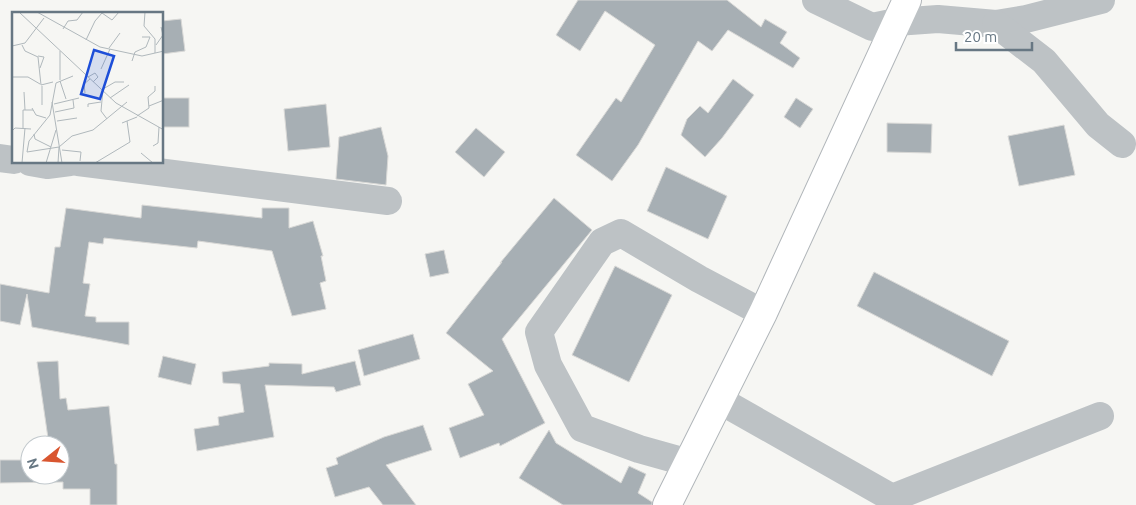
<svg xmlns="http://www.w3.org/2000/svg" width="1136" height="505" font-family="Ubuntu,sans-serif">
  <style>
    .building { fill: #a7afb4; stroke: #d8d8d6 }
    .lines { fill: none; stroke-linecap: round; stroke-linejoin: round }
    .major-casing { stroke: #b1b6ba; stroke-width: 30 }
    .minor { stroke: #bdc2c5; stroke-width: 28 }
    .major { stroke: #fff; stroke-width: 28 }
    .inset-road { fill: none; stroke: #b0b8bc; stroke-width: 1 }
    .view { fill: #1d4ed8; fill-opacity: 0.15; stroke: #1d4ed8; stroke-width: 2.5 }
    .inset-edge { fill: none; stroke: #677783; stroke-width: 2.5 }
  </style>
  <rect width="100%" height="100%" fill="#f6f6f3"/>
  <g class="building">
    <path d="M578,0H727L761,27L765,19L787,32L780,43L800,58L793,68L728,30L712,51L698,41L638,145L612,181L576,155L616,98L621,102L655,45L605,11L580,51L556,35Z"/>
    <path d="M181,19L185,51L162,54V21Z"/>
    <path d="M733,79L754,95L722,138L705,157L681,135L687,119L700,106L708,113Z"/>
    <rect x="162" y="98" width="27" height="29"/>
    <path d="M796,98L813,109L800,128L784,117Z"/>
    <path d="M326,104L330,147L288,151L284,109Z"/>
    <path d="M887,123L932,124L931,153L887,152Z"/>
    <path d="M1064,125L1075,175L1019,186L1008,136Z"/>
    <path d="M381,127L388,156L386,185L336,179L339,137Z"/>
    <path d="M476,128L505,152L484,177L455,152Z"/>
    <path d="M666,167L727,196L708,239L647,211Z"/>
    <path d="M554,198L592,230L502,339L545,423L500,446L499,443L460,458L449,428L484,415L468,384L493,371L446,333L502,262L500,263Z"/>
    <path d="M142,205L262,218V208H289V228L313,221L323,256H321L326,281L320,283L326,309L292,316L272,251L198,241L197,248L104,238L103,244L89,242L83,283L90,284L85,316L96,317V322H129V345L32,327L27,294L20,325L0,321V284L49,293L55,247H60L66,208L141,218Z"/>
    <path d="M444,250L449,273L430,277L425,254Z"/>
    <path d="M615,266L672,295L629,382L572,355Z"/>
    <path d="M874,272L1009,341L992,376L857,306Z"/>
    <path d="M413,334L420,359L364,376L358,350Z"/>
    <path d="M163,356L196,364L191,385L158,377Z"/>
    <path d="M58,361L60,399L66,398L68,410L109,406L115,464H117V505H90V489H63V482L0,483V460H30V475H60V445H49L37,362Z"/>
    <path d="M355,361L361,385L336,392L334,387L265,385L274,437L197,451L194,429L219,425L218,417L244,412L240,384L223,383L222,372L269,366V363L302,364V374Z"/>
    <path d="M423,425L432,450L386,465L416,505H383L369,487L335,497L326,468L338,464L336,458L384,437Z"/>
    <path d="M549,430L556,443L621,483L629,466L646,474L638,493L652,502V505H563L519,478Z"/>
  </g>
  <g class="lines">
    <defs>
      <path id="major" d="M667,505L763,313L907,0"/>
    </defs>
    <use href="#major" class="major-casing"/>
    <g class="minor">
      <path d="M816,0L872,27L896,22L938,19L996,24L1026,19L1101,0"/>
      <path d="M996,24L1044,61L1098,125L1122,144"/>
      <path d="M0,158L14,160"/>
      <path d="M30,162L47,165L70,162"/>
      <path d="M78,162L388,201"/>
      <path d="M721,401L892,498L1100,416"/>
      <path d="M689,463L639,449L582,428L548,365L539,332L602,242L621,233L699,279L763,313"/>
    </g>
    <use href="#major" class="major"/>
  </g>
  <g transform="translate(12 12)">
    <rect width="151" height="151" fill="#f6f6f3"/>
    <path class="inset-road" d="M7,0L104,91L152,118M25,0L88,35L130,44L152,39M133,0L132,14L143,27V41M51,17L56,9L65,8L71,0M74,28L83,9L90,1L100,8L107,0M10,33L13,39L26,45L29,73L41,70M144,33L151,23L149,15M0,34L13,31L32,6M97,36L108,21M48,39V68M26,44L32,45L28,56M120,49L123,40L134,35L138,25H130M89,57L98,37M61,64L44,71L38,103L17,129L15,140L47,135L60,124L81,118L115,90M0,65H16L28,72M76,65L83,61L86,65L81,70M48,69L54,87M12,80L13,98M73,81L72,72L78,67M98,86L117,73M40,90L50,151M42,92L67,86M30,93V74M137,94L152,88M76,95V92L89,90M20,96L24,103L34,106M43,100L62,96L61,88M125,104L137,96L136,85L143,79V74M95,107L89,99L91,77L103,70H112M45,109L65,106M110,111L125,105M11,116V98H21M0,119L3,116L19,117M22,122L23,127L39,135M141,134L146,131L147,115M50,138L69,140L68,149M129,141L141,151M10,151L13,116M34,151L44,118M46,151L47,135M83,151L118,130L115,109"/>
    <path class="view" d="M82,38L102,44L88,87L69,82Z"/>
    <rect width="151" height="151" class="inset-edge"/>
  </g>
  <g transform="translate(45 460) rotate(253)"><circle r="24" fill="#ffffff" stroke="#c2c9cd"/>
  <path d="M0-4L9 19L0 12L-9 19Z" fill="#d95630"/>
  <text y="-8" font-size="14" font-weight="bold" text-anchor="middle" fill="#677783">N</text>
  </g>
  <path d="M956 42v8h76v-8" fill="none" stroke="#677783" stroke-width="2.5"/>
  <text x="964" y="42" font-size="15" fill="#677783" stroke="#ffffff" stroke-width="4" paint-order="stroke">20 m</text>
</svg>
